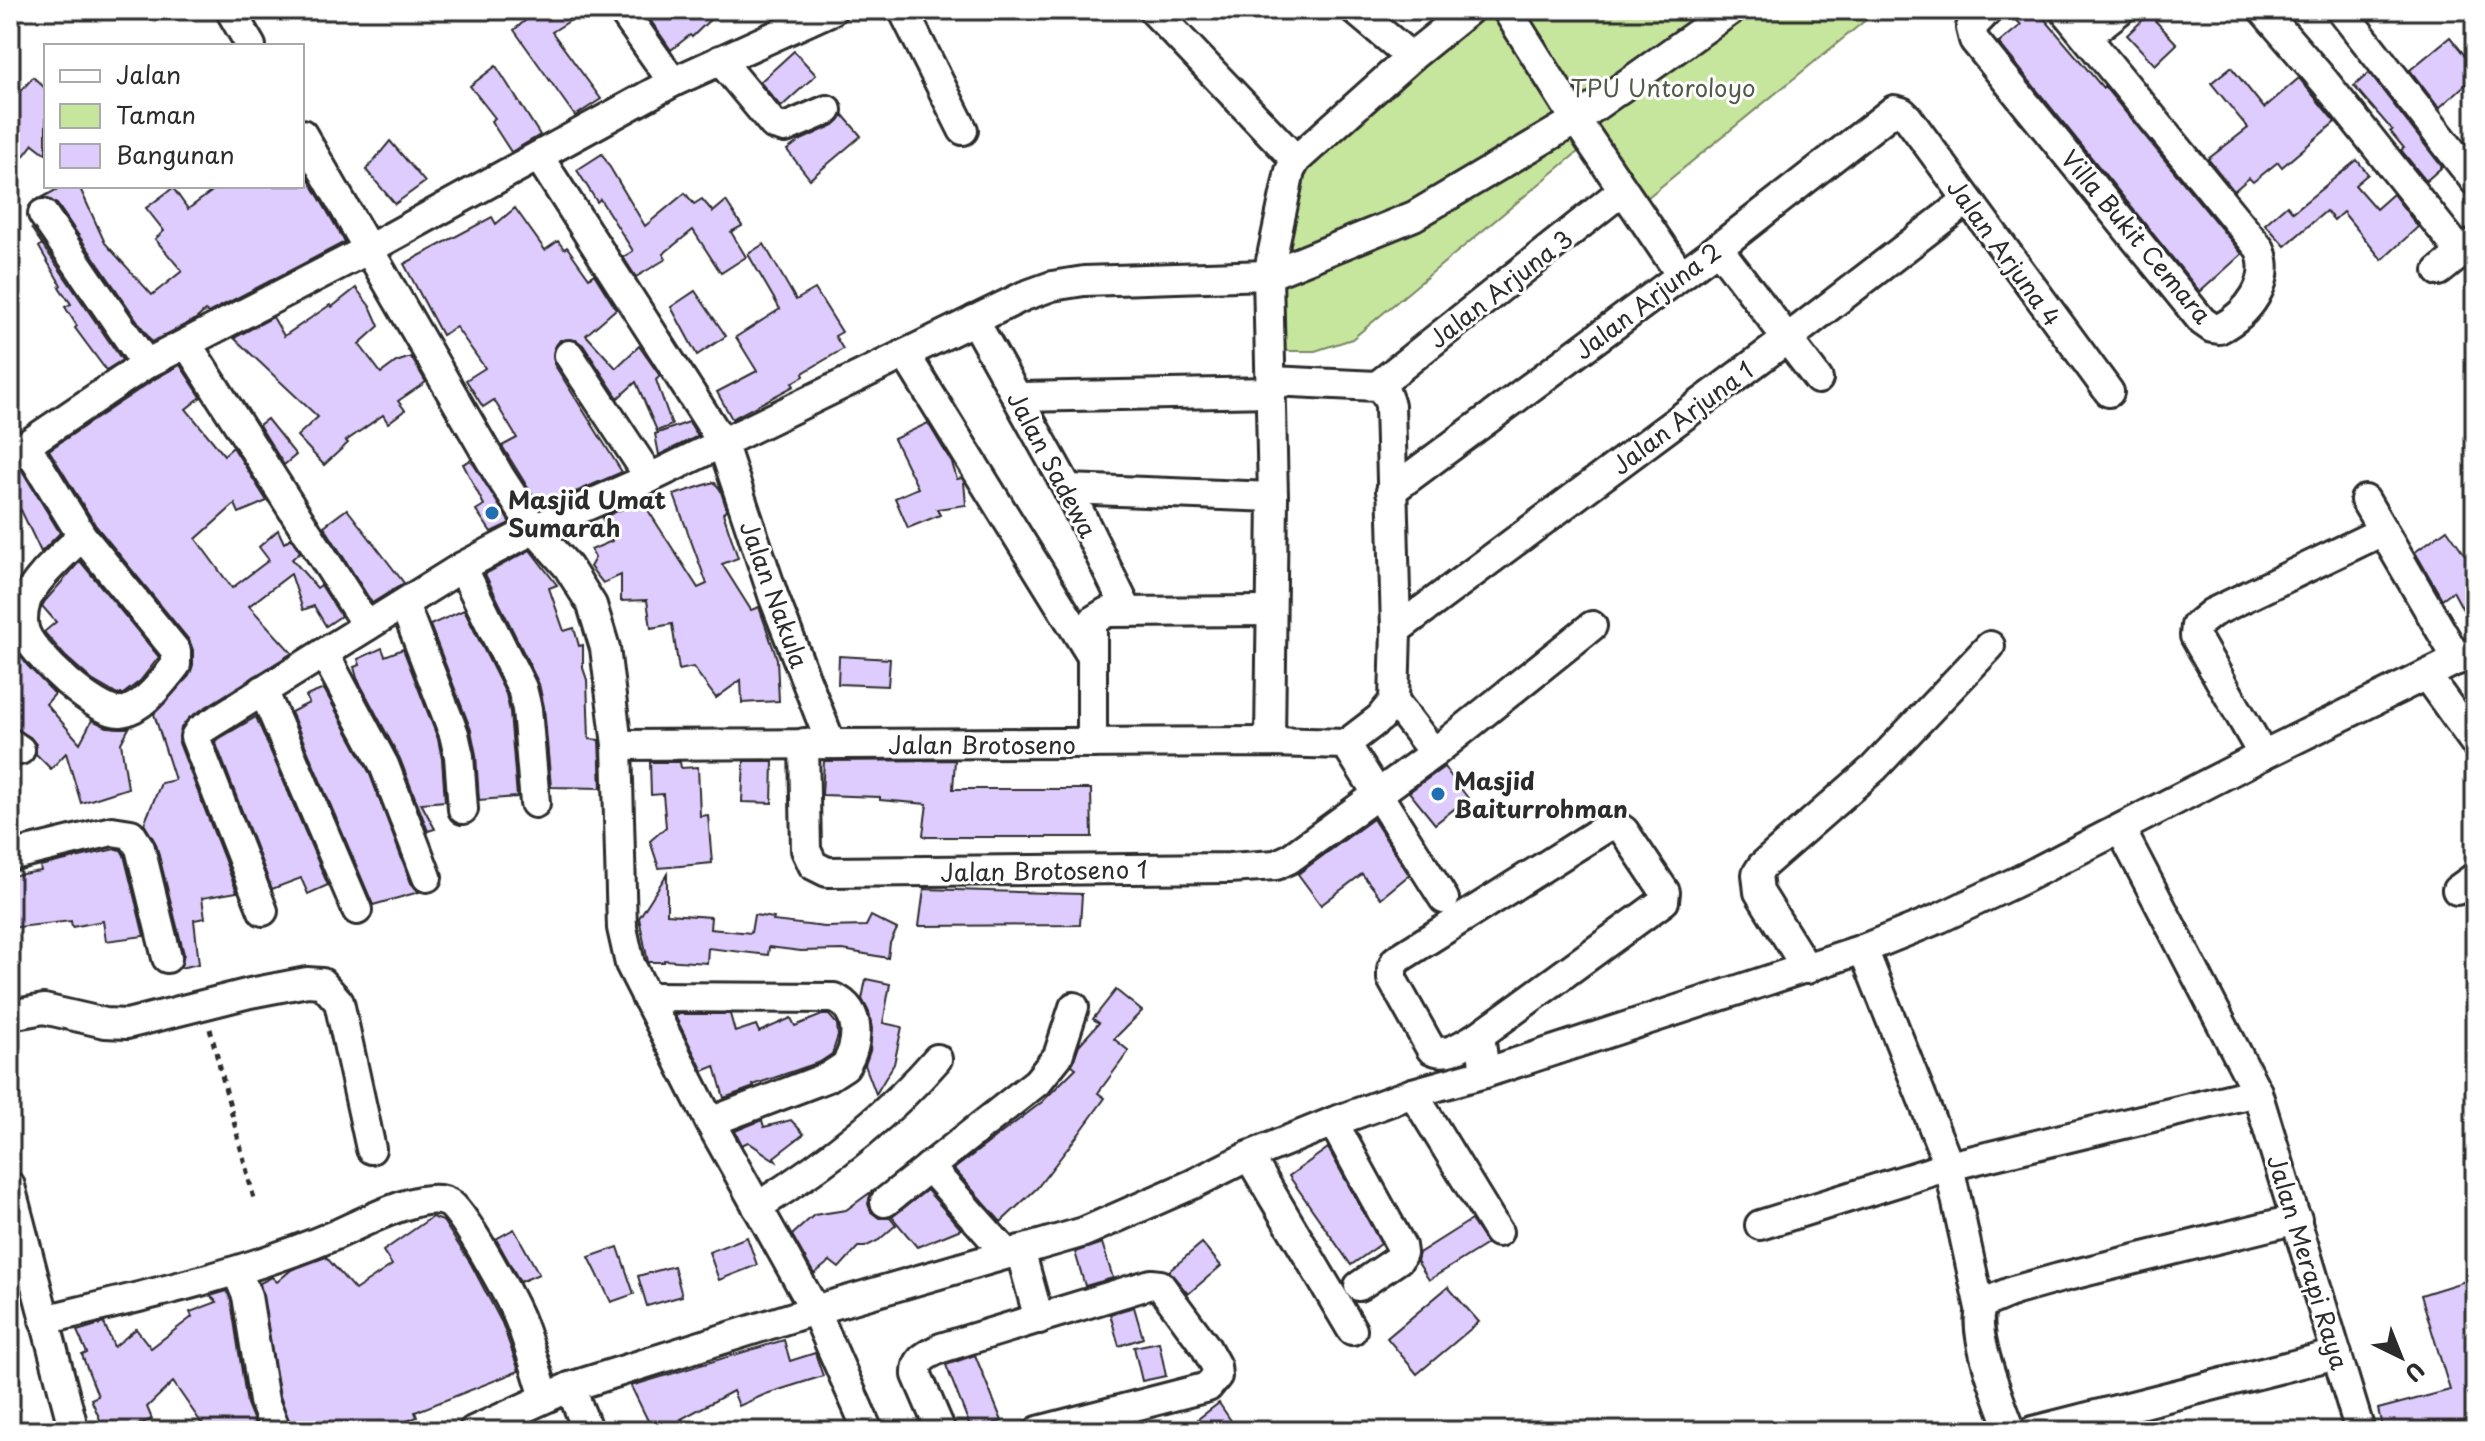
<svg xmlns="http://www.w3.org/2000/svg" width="2485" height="1441" font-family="'Playpen Sans',sans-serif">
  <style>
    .green { fill: #c7e69d; stroke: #798864; stroke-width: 2 }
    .building { fill: #dfccfe; stroke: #2b2b2b; stroke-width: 2 }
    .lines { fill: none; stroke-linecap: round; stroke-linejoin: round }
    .minor-casing { stroke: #2b2b2b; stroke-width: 34 }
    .path { stroke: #2b2b2b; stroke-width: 5; stroke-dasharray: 6 6; stroke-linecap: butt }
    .minor { stroke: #fff; stroke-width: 28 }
    .poi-dot { fill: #1f6fb2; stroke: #fff; stroke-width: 3 }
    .labels { text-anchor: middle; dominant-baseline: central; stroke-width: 6; stroke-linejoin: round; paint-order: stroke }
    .park-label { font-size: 24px; fill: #525a48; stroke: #fff }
    .street-label { font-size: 24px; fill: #2b2b2b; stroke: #fff }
    .poi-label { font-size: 24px; font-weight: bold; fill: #2b2b2b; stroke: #fff; text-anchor: start }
  </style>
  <rect width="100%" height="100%" fill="#fff"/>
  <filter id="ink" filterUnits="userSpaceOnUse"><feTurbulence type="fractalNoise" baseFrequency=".0125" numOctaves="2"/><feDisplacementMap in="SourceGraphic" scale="16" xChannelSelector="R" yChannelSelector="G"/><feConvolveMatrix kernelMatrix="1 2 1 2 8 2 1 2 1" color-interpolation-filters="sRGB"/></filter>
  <g filter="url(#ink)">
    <g class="green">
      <path d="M1479,10H1497L1585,146L1352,339L1315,351H1280L1278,294L1299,167Z"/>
      <path d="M1521,10H1878L1642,202Z"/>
    </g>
    <g class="building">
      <path d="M538,10H587L552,32L601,99L575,116L514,30Z"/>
      <path d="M660,10H720L692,37L690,35L671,50L649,18Z"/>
      <path d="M2008,10H2037L2103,88L2104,86L2242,254L2200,292L1999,43L2021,25Z"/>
      <path d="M2149,14L2177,44L2155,65L2127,35Z"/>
      <path d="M2450,37L2475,68V76L2439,108L2410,70Z"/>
      <path d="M794,51L816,75L781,107L760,82Z"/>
      <path d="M496,66L540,135L511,152L491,121L495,118L470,86Z"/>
      <path d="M2231,67L2264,108L2299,78L2335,122L2282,167L2278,162L2253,182L2249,178L2234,191L2208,159L2248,128L2211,83Z"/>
      <path d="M2369,73L2442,167L2426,181L2401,150L2404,148L2390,131L2392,130L2354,86Z"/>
      <path d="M33,77L46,89V154L33,144L10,174V104Z"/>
      <path d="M843,115L861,136L810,179L787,150L799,141L834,125Z"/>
      <path d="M390,141L425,182L395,204L366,170Z"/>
      <path d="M602,154L645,226L685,193L694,204L702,199L713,212L726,201L742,226L731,232L746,257L721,273L693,230L663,254L666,259L636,277L623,257L633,251L600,199L597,202L577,170Z"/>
      <path d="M2357,160L2368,174L2355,185L2376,209L2393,194L2418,227L2382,260L2343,212L2334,220L2326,211L2285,246L2265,224L2287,205L2293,212Z"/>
      <path d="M302,168L345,242L208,313L205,311L196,319L152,342L57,204L43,197L63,186H79L105,243L152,295L182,271L155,239L164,231L146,208L173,188L188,209L219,186H302Z"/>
      <path d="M515,208L545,250L558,241L564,249L567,247L589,278L594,274L616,309L586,335L616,368L639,346L660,376L656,380L672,425L657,431L636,382L618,398L583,345L576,340H560L554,348V364L622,472L578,491L538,504L502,446L517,438L494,400L483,407L466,380L485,368L456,327L442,335L404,264L492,217L496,224Z"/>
      <path d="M31,228L122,360L106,370L75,328L77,326L65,307L71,304L59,287L61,285L39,247L42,244Z"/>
      <path d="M764,244L796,300L815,289L842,332L835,336L843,349L803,373L804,376L792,383L794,386L732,419L717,392L757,371L736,337L780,309L748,254Z"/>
      <path d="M356,288L371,308L379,326L359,344L381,373L396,362L411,357L426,382L398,401L405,410L388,423L383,415L346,441L348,443L324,465L297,436L318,417L234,338L273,317L284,336L330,305L332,307Z"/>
      <path d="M695,291L726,336L697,355L671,307Z"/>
      <path d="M180,365L201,397L186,409L224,455L233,447L267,501L239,513L235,504L196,539L232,588L269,560L259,547L278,530L284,543L291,538L300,552L292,559L317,588L321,585L341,616L326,626L314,606L303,610L291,574L249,606L292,653L190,717L181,728L179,743L237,892L202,898L205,918L194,920L199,964L180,968L184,954L156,844L144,824L161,783L175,780L154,714L189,676L193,665V650L189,640L96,526L49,450L155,379Z"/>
      <path d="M267,419L296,455L284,465L259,425Z"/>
      <path d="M689,422L698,436L659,455L655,434Z"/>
      <path d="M928,423L952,463L957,479L962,478L964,482L966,505L937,509L940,515L908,528L895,498L918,488L894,439Z"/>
      <path d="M471,460L510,523L491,532L476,510L484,505L463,464Z"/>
      <path d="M21,469L60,533L41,552L21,510L10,518V473Z"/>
      <path d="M714,482L720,489L727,510L723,513L738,558L722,564L751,610L759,607L777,659L779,701L742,703L741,680L716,698L693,667L679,670L672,624L651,628L647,600L621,601V575L603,583L590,567L595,558L591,550L612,541L602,518L635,503L636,507L644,504L698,588L707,584L674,495Z"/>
      <path d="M347,509L404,583L372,603L324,526Z"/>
      <path d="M2447,529L2475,569V632L2453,591L2442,599L2415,552Z"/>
      <path d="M530,550L557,585L549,588L564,631L574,628L579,646L583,645V668L587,680L589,739L599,740L601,788L551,787L544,707L539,684L485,574Z"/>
      <path d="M80,561L159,657L140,681L123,694H116L92,680L65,656L44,632L56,622L42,606L45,601Z"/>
      <path d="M464,610L506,694L510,712L517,797L479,800L476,755L471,730L430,625Z"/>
      <path d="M10,640L27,665L55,694L46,704L80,743L92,720L107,727L129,728L121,743L128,788L81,803L66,753L51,769L36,754V744L30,737L10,726Z"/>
      <path d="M382,648L385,656L403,649L438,739L442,759L445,801L421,803L435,829L428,831L400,759L357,678L354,667L360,665L358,659Z"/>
      <path d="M839,656L890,659L888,686L838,684Z"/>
      <path d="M324,689L369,772L411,883L419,892L373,905L291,712L309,703L306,696Z"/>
      <path d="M256,717L328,885L308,894L301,878L272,889L215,741Z"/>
      <path d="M955,760L953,789H1091L1092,837H926L923,835L927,804L880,800V797L822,795L824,761Z"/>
      <path d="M744,761H773L772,803L742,802Z"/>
      <path d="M650,762H680L681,768L698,767L700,816L708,815L712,863L659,868L650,841L666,827L663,794L651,795Z"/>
      <path d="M1444,767L1468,798L1435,824L1409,792Z"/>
      <path d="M1373,819L1409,875L1381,898L1362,874L1321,905L1298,874Z"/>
      <path d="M115,849L121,850L124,855L144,936L106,941L103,921L72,927L71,921L10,928V876L41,871L40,866Z"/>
      <path d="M667,874V914L711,917L710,929L751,933L754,915L774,918L773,921L825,927L866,926L871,916L897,929L890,943L888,958L843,950L801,951L769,947L768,955L708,948L707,963L664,960V962H648L639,918Z"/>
      <path d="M924,889L1082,894L1080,925L919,926Z"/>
      <path d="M866,979L890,984L883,1023L902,1027L894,1064L876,1094L865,1065L870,1051L872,1029L869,1012L862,999Z"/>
      <path d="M1116,990L1142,1011L1114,1039L1129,1051L1098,1093L1105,1098L1081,1131L1037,1188L1001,1222L954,1169L1042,1102L1076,1068L1072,1065L1079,1045L1099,1023L1093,1019Z"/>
      <path d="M674,1014H730L735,1032L756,1025L759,1032L791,1018L795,1026L822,1015H829L837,1024L838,1036L832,1054L820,1062L753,1085L754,1087L724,1098L715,1066L703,1071Z"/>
      <path d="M762,1120L764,1127L791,1120L804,1134L774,1157L776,1161L748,1142L742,1145L735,1131Z"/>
      <path d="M1328,1148L1381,1244L1351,1265L1289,1176Z"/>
      <path d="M927,1190L961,1229L917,1247L892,1217Z"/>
      <path d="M871,1192L868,1204L871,1212L879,1218H890L896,1225L879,1240L865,1247H858L839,1268L830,1261L814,1274L792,1235L814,1215L846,1210Z"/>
      <path d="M432,1217L443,1221L471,1264L502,1323L519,1371L415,1412L417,1417L384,1431H293L280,1396L260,1283L272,1277L277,1282L291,1270L326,1257L355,1290L392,1265L383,1251Z"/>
      <path d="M1471,1220L1487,1244L1429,1280L1417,1261L1419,1253Z"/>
      <path d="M514,1229L539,1274L520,1282L496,1239Z"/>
      <path d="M747,1237L757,1265L719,1280L709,1252Z"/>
      <path d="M1102,1243L1113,1278L1085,1286L1075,1252Z"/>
      <path d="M1202,1243L1221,1266L1188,1294L1169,1271Z"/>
      <path d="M618,1247L634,1294L611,1302L589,1257Z"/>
      <path d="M674,1266L682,1296L647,1306L638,1276Z"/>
      <path d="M2475,1278V1431H2383L2378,1409L2450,1390L2421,1295Z"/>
      <path d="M1448,1287L1479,1322L1417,1374L1387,1338Z"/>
      <path d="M227,1291L231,1301L247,1404L258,1431H207L173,1382L147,1407L152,1419L124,1431H105L91,1399L98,1396L82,1355L87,1353L77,1331L104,1323L114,1347L136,1329L151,1348L192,1317L190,1312L217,1302L210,1296Z"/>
      <path d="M1134,1307L1143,1338L1119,1346L1110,1314Z"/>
      <path d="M784,1340L790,1361L815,1353L823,1376L766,1394L739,1406L733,1391L681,1419L700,1431H653L631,1386Z"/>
      <path d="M1159,1342L1166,1376L1142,1381L1134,1347Z"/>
      <path d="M975,1355L1002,1421L972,1431L946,1365Z"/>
      <path d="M1219,1403L1238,1431H1206L1198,1419Z"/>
    </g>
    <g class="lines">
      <defs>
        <g id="minor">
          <path d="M230,10L251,46"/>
          <path d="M622,10L673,82"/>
          <path d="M903,10L963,130"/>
          <path d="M1153,10L1296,160"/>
          <path d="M1355,10L1411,57"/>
          <path d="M1507,10L1576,120L1681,275"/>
          <path d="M1988,10L1971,28L1974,40L2202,321L2212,328L2219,329C2248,314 2273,282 2260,249L2064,10"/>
          <path d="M2263,10L2325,82L2461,253"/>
          <path d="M2341,10L2475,181"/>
          <path d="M2096,29L2120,10"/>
          <path d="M720,60L774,125L785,128L827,110"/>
          <path d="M302,134L499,475L534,529L568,567L592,605L605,648L617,745L622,928L630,964L710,1122L815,1310L868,1431"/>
          <path d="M539,157L722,442L774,598L831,744"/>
          <path d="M43,214L146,364"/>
          <path d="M1718,248L1818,379"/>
          <path d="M2439,271L2474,243"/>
          <path d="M974,320L1068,489L1127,610"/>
          <path d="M187,344L367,626"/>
          <path d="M905,354L1091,655"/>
          <path d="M569,355L650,478"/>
          <path d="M1271,381L1377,386L1386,394L1390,405L1396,630L1394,701L1380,718L1346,744"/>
          <path d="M1377,386L1623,190"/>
          <path d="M1019,397L1272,392"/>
          <path d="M26,445L82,536L176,651V665C163,681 143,709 121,712C97,714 33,655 25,632C22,623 23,611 26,601C34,579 65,553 82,536"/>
          <path d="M10,456L146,364L369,249L673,82L832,10"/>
          <path d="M1068,489L1273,497"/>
          <path d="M1391,491L1718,248L1894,110L1902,112L1908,118L2109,392"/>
          <path d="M2365,500L2458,660"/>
          <path d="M462,567L522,688L527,709L535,803"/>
          <path d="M404,604L454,734L459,756L463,809"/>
          <path d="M1396,630L1787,339L1966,201"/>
          <path d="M324,653L384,765L427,877"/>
          <path d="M2426,675L2475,743"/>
          <path d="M263,690L357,910"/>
          <path d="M1394,701L1434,753"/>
          <path d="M1270,742L1273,497L1268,275L1290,171L1296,160L1411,57L1469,10"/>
          <path d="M10,743L20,750"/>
          <path d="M804,743L806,850L813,865L827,872L1229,868L1276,865L1289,859L1434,753L1592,626"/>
          <path d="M1092,743V627L1094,620L1107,612L1270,611"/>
          <path d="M1346,744L1444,899"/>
          <path d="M617,745L1270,742L1346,744"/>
          <path d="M2263,755L2195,636L2196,626L2212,613L2383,531"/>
          <path d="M2121,830L2257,1092L2360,1431"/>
          <path d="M10,856L112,831L131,834L140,848L167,958"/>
          <path d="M2457,890L2475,877"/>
          <path d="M263,911L195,737L199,731L462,567L534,529L650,478L1024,296L1052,286L1084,281L1268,275L1414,216L1576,120L1731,10"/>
          <path d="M1863,949L1949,1166L1980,1308"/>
          <path d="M1807,969L1759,892L1757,874L1762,866L1874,768L1990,646"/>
          <path d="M646,997L834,998C862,1009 859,1045 845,1066L828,1077L710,1122"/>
          <path d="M10,1015L44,1009L105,1023L127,1024L250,993L307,982L322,983L339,1002L371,1149"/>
          <path d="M1480,1035C1465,1043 1448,1058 1431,1049L1392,979V969L1396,960L1607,827L1617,826L1624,831L1665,892L1664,901L1480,1035L1485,1073"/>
          <path d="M1413,1093L1498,1232"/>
          <path d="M1333,1122L1401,1246L1402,1253L1399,1259L1359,1286"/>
          <path d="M1249,1156L1352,1330"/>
          <path d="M929,1167L1006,1253"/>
          <path d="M10,1186L74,1431"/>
          <path d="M885,1202L1037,1082L1058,1056L1074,1007"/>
          <path d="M757,1207C822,1166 887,1117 937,1059"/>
          <path d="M1760,1225L1949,1166L2257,1092"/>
          <path d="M1020,1250L1039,1319"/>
          <path d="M237,1272L247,1296L264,1401L276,1431"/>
          <path d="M44,1320C143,1296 241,1275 335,1235C361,1224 423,1189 449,1203C463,1210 510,1298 518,1316C529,1342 536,1370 545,1397"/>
          <path d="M570,1387L588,1431"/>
          <path d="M473,1431L570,1387L815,1310L1084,1232L1193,1184L1249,1156L1333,1122L1413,1093L1485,1073L1863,949L1940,918L2022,879L2263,755L2475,651"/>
          <path d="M941,1431L917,1375C916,1358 927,1355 941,1348L1151,1284L1160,1285L1205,1346L1216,1366L1217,1376L1208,1387L1038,1431"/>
          <path d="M2011,1431C2002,1406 1967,1324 1984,1303L2013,1291L2059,1278L2297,1219"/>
          <path d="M2033,1431L2337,1354"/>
        </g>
      </defs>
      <use href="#minor" class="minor-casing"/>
      <path class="path" d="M210,1029L254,1199"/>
      <use href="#minor" class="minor"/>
    </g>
  </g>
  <g class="poi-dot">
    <circle cx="492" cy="513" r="8"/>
    <circle cx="1438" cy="794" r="8"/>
  </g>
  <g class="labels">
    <g class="park-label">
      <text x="1663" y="87">TPU Untoroloyo</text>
    </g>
    <g class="street-label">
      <text transform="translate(2137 236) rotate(50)">Villa Bukit Cemara</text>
      <text transform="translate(2005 252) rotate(54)">Jalan Arjuna 4</text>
      <text transform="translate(1500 288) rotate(-38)">Jalan Arjuna 3</text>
      <text transform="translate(1647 300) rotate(-37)">Jalan Arjuna 2</text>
      <text transform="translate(1682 417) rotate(-37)">Jalan Arjuna 1</text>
      <text transform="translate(1053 464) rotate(62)">Jalan Sadewa</text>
      <text transform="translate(775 594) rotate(70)">Jalan Nakula</text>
      <text x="982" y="744">Jalan Brotoseno</text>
      <text transform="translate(1044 870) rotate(-1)">Jalan Brotoseno 1</text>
      <text transform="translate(2309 1262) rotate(73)">Jalan Merapi Raya</text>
    </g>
    <g class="poi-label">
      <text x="508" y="499">Masjid Umat<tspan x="508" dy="28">Sumarah</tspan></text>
      <text x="1454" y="780">Masjid<tspan x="1454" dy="28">Baiturrohman</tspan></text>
    </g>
  </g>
  <rect width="2485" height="1441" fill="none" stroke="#fff" stroke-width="40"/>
  <rect x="20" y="20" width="2445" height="1401" fill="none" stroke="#2b2b2b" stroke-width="3" filter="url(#ink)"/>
  <rect x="44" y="44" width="260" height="144" fill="#ffffff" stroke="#aaaaaa" stroke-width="2"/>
  <rect x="60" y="70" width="40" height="12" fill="#ffffff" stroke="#aaaaaa" stroke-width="2"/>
  <text x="116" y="84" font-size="24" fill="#2b2b2b">Jalan</text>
  <rect x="60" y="104" width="40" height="24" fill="#c7e69d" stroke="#aaaaaa" stroke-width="2"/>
  <text x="116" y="124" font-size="24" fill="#2b2b2b">Taman</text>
  <rect x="60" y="144" width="40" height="24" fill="#dfccfe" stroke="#aaaaaa" stroke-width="2"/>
  <text x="116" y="164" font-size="24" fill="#2b2b2b">Bangunan</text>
  <g transform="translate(2401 1357) rotate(137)" stroke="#ffffff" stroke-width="6" paint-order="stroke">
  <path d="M0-6L14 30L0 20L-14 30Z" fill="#2b2b2b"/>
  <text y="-12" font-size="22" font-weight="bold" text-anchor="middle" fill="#2b2b2b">U</text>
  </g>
</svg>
